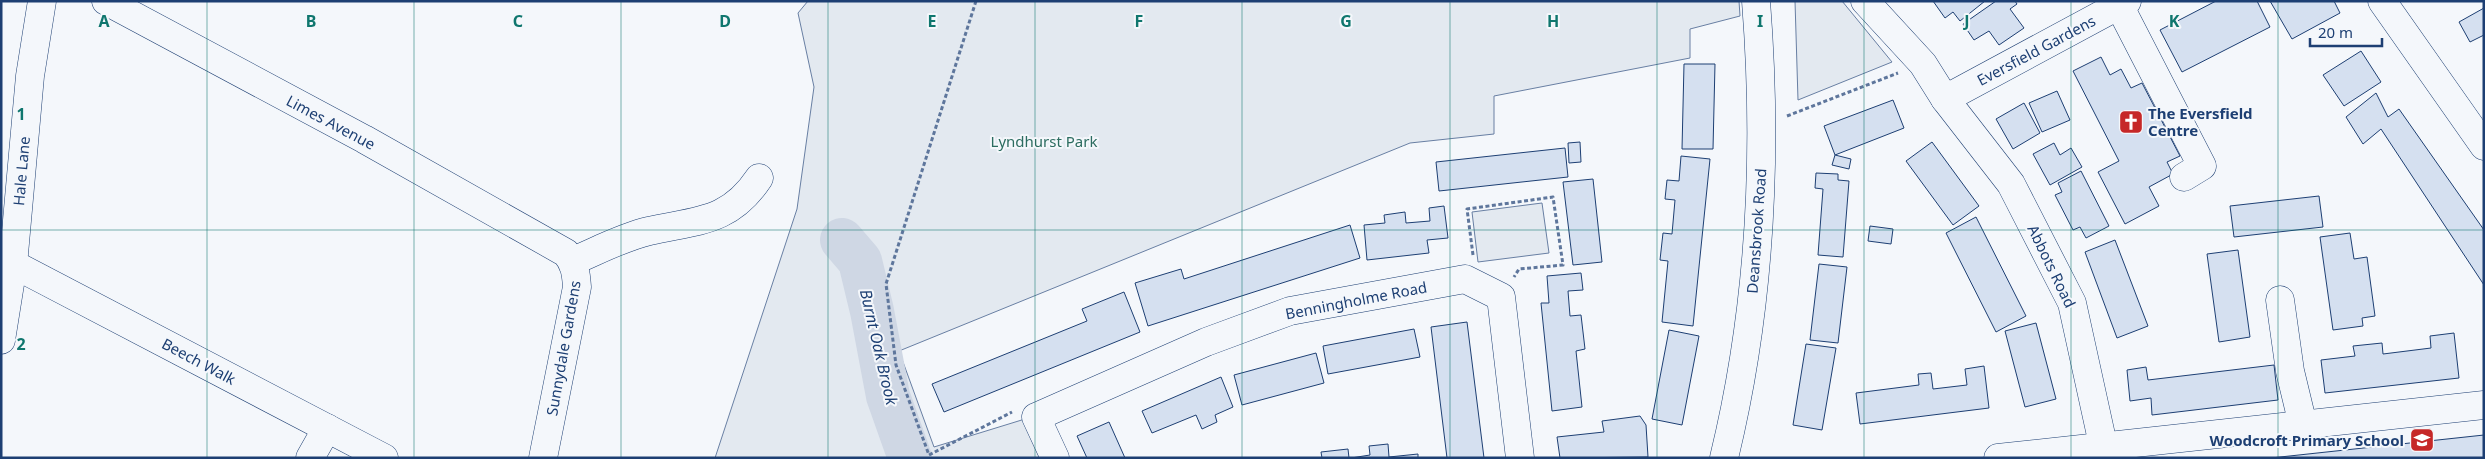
<svg xmlns="http://www.w3.org/2000/svg" width="2485" height="459" font-family="'Noto Sans',sans-serif">
  <style>
    .green { fill: #e3e9f0; stroke: #687fa3 }
    .lines { fill: none; stroke-linecap: round; stroke-linejoin: round }
    .river { stroke: #cfd7e4; stroke-width: 44 }
    .building { fill: #d5e0f0; stroke: #1d3f73 }
    .minor-casing { stroke: #1d3f73; stroke-width: 29 }
    .major-casing { stroke: #1d3f73; stroke-width: 29 }
    .path { stroke: #5e769c; stroke-width: 3; stroke-dasharray: 4 2.5; stroke-linecap: butt }
    .minor { stroke: #f4f7fb; stroke-width: 28 }
    .major { stroke: #f4f7fb; stroke-width: 28 }
    .grid { fill: none; stroke: #0f766e; stroke-width: 1; stroke-opacity: 0.55 }
    .labels { text-anchor: middle; dominant-baseline: central; stroke-width: 4; stroke-linejoin: round; paint-order: stroke }
    .street-label { font-size: 15px; fill: #1d3f73; stroke: #f4f7fb }
    .poi-label { font-size: 15px; font-weight: bold; fill: #1d3f73; stroke: #f4f7fb; text-anchor: start }
    .park-label { font-size: 15px; fill: #2c6c60; stroke: #f4f7fb }
    .water-label { font-size: 16px; font-style: italic; fill: #1d3f73; stroke: #f4f7fb }
    .grid-label { font-size: 16px; text-anchor: middle; font-weight: bold; fill: #0f766e; stroke: #f4f7fb; stroke-width: 4; stroke-linejoin: round; paint-order: stroke }
  </style>
  <rect width="100%" height="100%" fill="#f4f7fb"/>
  <g class="green">
    <path d="M808,1H1739L1740,16L1690,29V58L1494,96V134L1410,143L899,351L934,447L1038,415L1057,458H715L797,209L814,87L798,13Z"/>
    <path d="M1795,1H1842L1892,62L1798,100Z"/>
    <path d="M1542,203L1549,253L1478,262L1472,212Z"/>
  </g>
  <g class="lines">
    <path class="river" d="M842,240L860,261L872,311L888,396L910,458"/>
  </g>
  <g class="building">
    <path d="M1933,1H1985L1960,21L1953,12L1945,18Z"/>
    <path d="M1996,1H2015L2017,4L2010,9L2024,28L1999,45L1989,31L1974,40L1963,24Z"/>
    <path d="M2216,1H2257L2270,27L2182,72L2160,30Z"/>
    <path d="M2270,1H2334L2340,13L2292,39Z"/>
    <path d="M2484,8V35L2470,42L2459,22Z"/>
    <path d="M2361,51L2381,82L2344,106L2323,75Z"/>
    <path d="M2101,57L2110,75L2121,69L2131,88L2142,83L2180,156L2167,162L2173,174L2149,187L2159,206L2125,224L2098,172L2119,161L2073,71Z"/>
    <path d="M1684,64H1715L1713,149H1682Z"/>
    <path d="M2057,91L2070,120L2042,132L2029,103Z"/>
    <path d="M2376,93L2388,117L2399,109L2484,230V285L2381,129L2363,144L2346,117Z"/>
    <path d="M1893,100L1904,128L1835,155L1824,126Z"/>
    <path d="M2024,103L2040,133L2013,149L1996,119Z"/>
    <path d="M1580,142L1581,162L1569,163L1568,143Z"/>
    <path d="M1932,142L1979,206L1953,225L1906,161Z"/>
    <path d="M2054,143L2060,155L2071,148L2082,167L2050,185L2033,154Z"/>
    <path d="M1565,148L1568,177L1439,191L1436,162Z"/>
    <path d="M1835,155L1851,159L1849,169L1832,165Z"/>
    <path d="M1681,156L1710,159L1693,326L1662,322L1668,261L1660,260L1663,233L1672,234L1675,200L1665,199L1667,180L1679,181Z"/>
    <path d="M2081,171L2109,226L2086,238L2080,227L2073,230L2055,195L2062,192L2058,183Z"/>
    <path d="M1816,173L1838,174V180L1849,181L1843,257L1818,255L1823,189L1815,188Z"/>
    <path d="M1593,179L1602,262L1573,265L1563,182Z"/>
    <path d="M2319,196L2323,227L2234,237L2230,206Z"/>
    <path d="M1444,206L1448,238L1427,240L1429,253L1367,260L1364,225L1385,223L1384,215L1405,212L1406,223L1430,221L1429,208Z"/>
    <path d="M1976,217L2026,316L1996,332L1946,233Z"/>
    <path d="M1350,225L1360,258L1148,326L1135,283L1181,269L1184,279Z"/>
    <path d="M1870,226L1893,229L1891,244L1868,241Z"/>
    <path d="M2350,233L2354,259L2367,257L2375,316L2362,318L2363,326L2333,330L2320,237Z"/>
    <path d="M2115,240L2148,326L2117,338L2085,252Z"/>
    <path d="M2238,250L2250,337L2219,342L2207,254Z"/>
    <path d="M1819,264L1847,267L1838,343L1810,340Z"/>
    <path d="M1581,273L1583,290L1568,291L1570,316L1581,315L1585,349L1576,351L1582,407L1552,411L1541,303H1549L1547,276Z"/>
    <path d="M1124,292L1140,332L944,412L932,384L1087,321L1082,309Z"/>
    <path d="M1467,322L1484,458H1447L1431,327Z"/>
    <path d="M2036,323L2056,399L2025,407L2005,331Z"/>
    <path d="M1414,329L1420,357L1328,374L1323,346Z"/>
    <path d="M1669,330L1699,336L1682,425L1652,419Z"/>
    <path d="M2454,333L2459,378L2325,393L2321,360L2355,356L2353,346L2382,343L2383,354L2431,348L2430,336Z"/>
    <path d="M1806,344L1836,348L1822,430L1793,425Z"/>
    <path d="M1316,353L1324,383L1242,405L1234,375Z"/>
    <path d="M2274,365L2278,400L2152,415L2151,398L2130,401L2127,370L2146,367L2148,380Z"/>
    <path d="M1984,366L1989,408L1860,424L1856,393L1919,385L1918,374L1931,373L1933,389L1967,385L1965,369Z"/>
    <path d="M1221,377L1233,407L1215,415L1217,422L1202,429L1196,415L1152,433L1142,411Z"/>
    <path d="M1640,416L1646,425L1648,457L1560,458L1557,437L1604,432L1602,421Z"/>
    <path d="M1109,422L1125,458H1087L1077,436Z"/>
    <path d="M2484,435V458H2271Z"/>
    <path d="M1388,444L1389,457L1418,454V458H1351L1370,455L1369,446Z"/>
    <path d="M1348,449L1349,458H1322L1321,452Z"/>
  </g>
  <g class="lines">
    <defs>
      <g id="minor">
        <path d="M106,1L364,139L566,253C575,264 576,273 577,287L543,458"/>
        <path d="M1865,1L1923,64L1945,99L2011,184L2072,303L2106,458"/>
        <path d="M2382,1L2484,146"/>
        <path d="M2119,5L2202,166L2184,177"/>
        <path d="M1945,99L2127,1"/>
        <path d="M573,261C597,251 623,237 649,231C697,220 729,223 759,178"/>
        <path d="M13,264L384,458"/>
        <path d="M2280,300L2290,371L2303,425"/>
        <path d="M310,458L327,428"/>
        <path d="M1055,458L1036,417L1206,342L1290,311L1465,279L1501,297L1520,458"/>
        <path d="M1724,458C1760,310 1768,153 1756,1"/>
        <path d="M1998,458L2484,405"/>
      </g>
      <path id="major" d="M1,340L13,265L30,76L42,1"/>
    </defs>
    <use href="#minor" class="minor-casing"/>
    <use href="#major" class="major-casing"/>
    <g class="path">
      <path d="M976,1L886,284L896,365L929,455L1012,412"/>
      <path d="M1787,116L1898,73"/>
      <path d="M1473,255L1467,209L1553,197L1563,265L1519,269L1514,277"/>
    </g>
    <use href="#minor" class="minor"/>
    <use href="#major" class="major"/>
  </g>
  <path class="grid" d="M207,1V458M414,1V458M621,1V458M828,1V458M1035,1V458M1242,1V458M1450,1V458M1657,1V458M1864,1V458M2071,1V458M2278,1V458M1,230H2484"/>
  <defs>
    <symbol id="church-square" viewBox="-11 -11 22 22"><rect x="-9" y="-9" width="18" height="18" rx="4" fill="#c62828" stroke="#f4f7fb"/><path d="M-1.2-6h2.4v3.5h3.3v2.4h-3.3V6h-2.4V-.1h-3.3v-2.4h3.3Z" fill="#fff"/></symbol>
    <symbol id="school-square" viewBox="-11 -11 22 22"><rect x="-9" y="-9" width="18" height="18" rx="4" fill="#c62828" stroke="#f4f7fb"/><path d="M0-5L7-2L0 1L-7-2ZM-4 1L0 2.5L4 1V4Q0 6-4 4Z" fill="#fff"/></symbol>
  </defs>
  <g fill-rule="evenodd">
    <use href="#church-square" x="2117" y="108" width="28" height="28"/>
    <use href="#school-square" x="2408" y="426" width="28" height="28"/>
  </g>
  <g class="labels">
    <g class="street-label">
      <text transform="translate(2036 50) rotate(-28)">Eversfield Gardens</text>
      <text transform="translate(331 122) rotate(28)">Limes Avenue</text>
      <text transform="translate(21 171) rotate(-85)">Hale Lane</text>
      <text transform="translate(1756 231) rotate(-86)">Deansbrook Road</text>
      <text transform="translate(2052 266) rotate(64)">Abbots Road</text>
      <text transform="translate(1356 300) rotate(-11)">Benningholme Road</text>
      <text transform="translate(563 348) rotate(-80)">Sunnydale Gardens</text>
      <text transform="translate(199 361) rotate(28)">Beech Walk</text>
    </g>
    <g class="poi-label">
      <text x="2148" y="113">The Eversfield<tspan x="2148" dy="17">Centre</tspan></text>
      <text x="2404" y="440" text-anchor="end">Woodcroft Primary School</text>
    </g>
    <g class="park-label">
      <text x="1044" y="141">Lyndhurst Park</text>
    </g>
    <g class="water-label">
      <text transform="translate(879 347) rotate(77)">Burnt Oak Brook</text>
    </g>
  </g>
  <g class="grid-label">
    <text x="104" y="27">A</text>
    <text x="311" y="27">B</text>
    <text x="518" y="27">C</text>
    <text x="725" y="27">D</text>
    <text x="932" y="27">E</text>
    <text x="1139" y="27">F</text>
    <text x="1346" y="27">G</text>
    <text x="1553" y="27">H</text>
    <text x="1760" y="27">I</text>
    <text x="1967" y="27">J</text>
    <text x="2174" y="27">K</text>
    <text x="21" y="120">1</text>
    <text x="21" y="350">2</text>
  </g>
  <rect width="2485" height="459" fill="none" stroke="#1d3f73" stroke-width="5"/>
  <path d="M2310 38v8h72v-8" fill="none" stroke="#1d3f73" stroke-width="2.5"/>
  <text x="2318" y="38" font-size="15" fill="#1d3f73" stroke="#f4f7fb" stroke-width="4" paint-order="stroke">20 m</text>
</svg>
